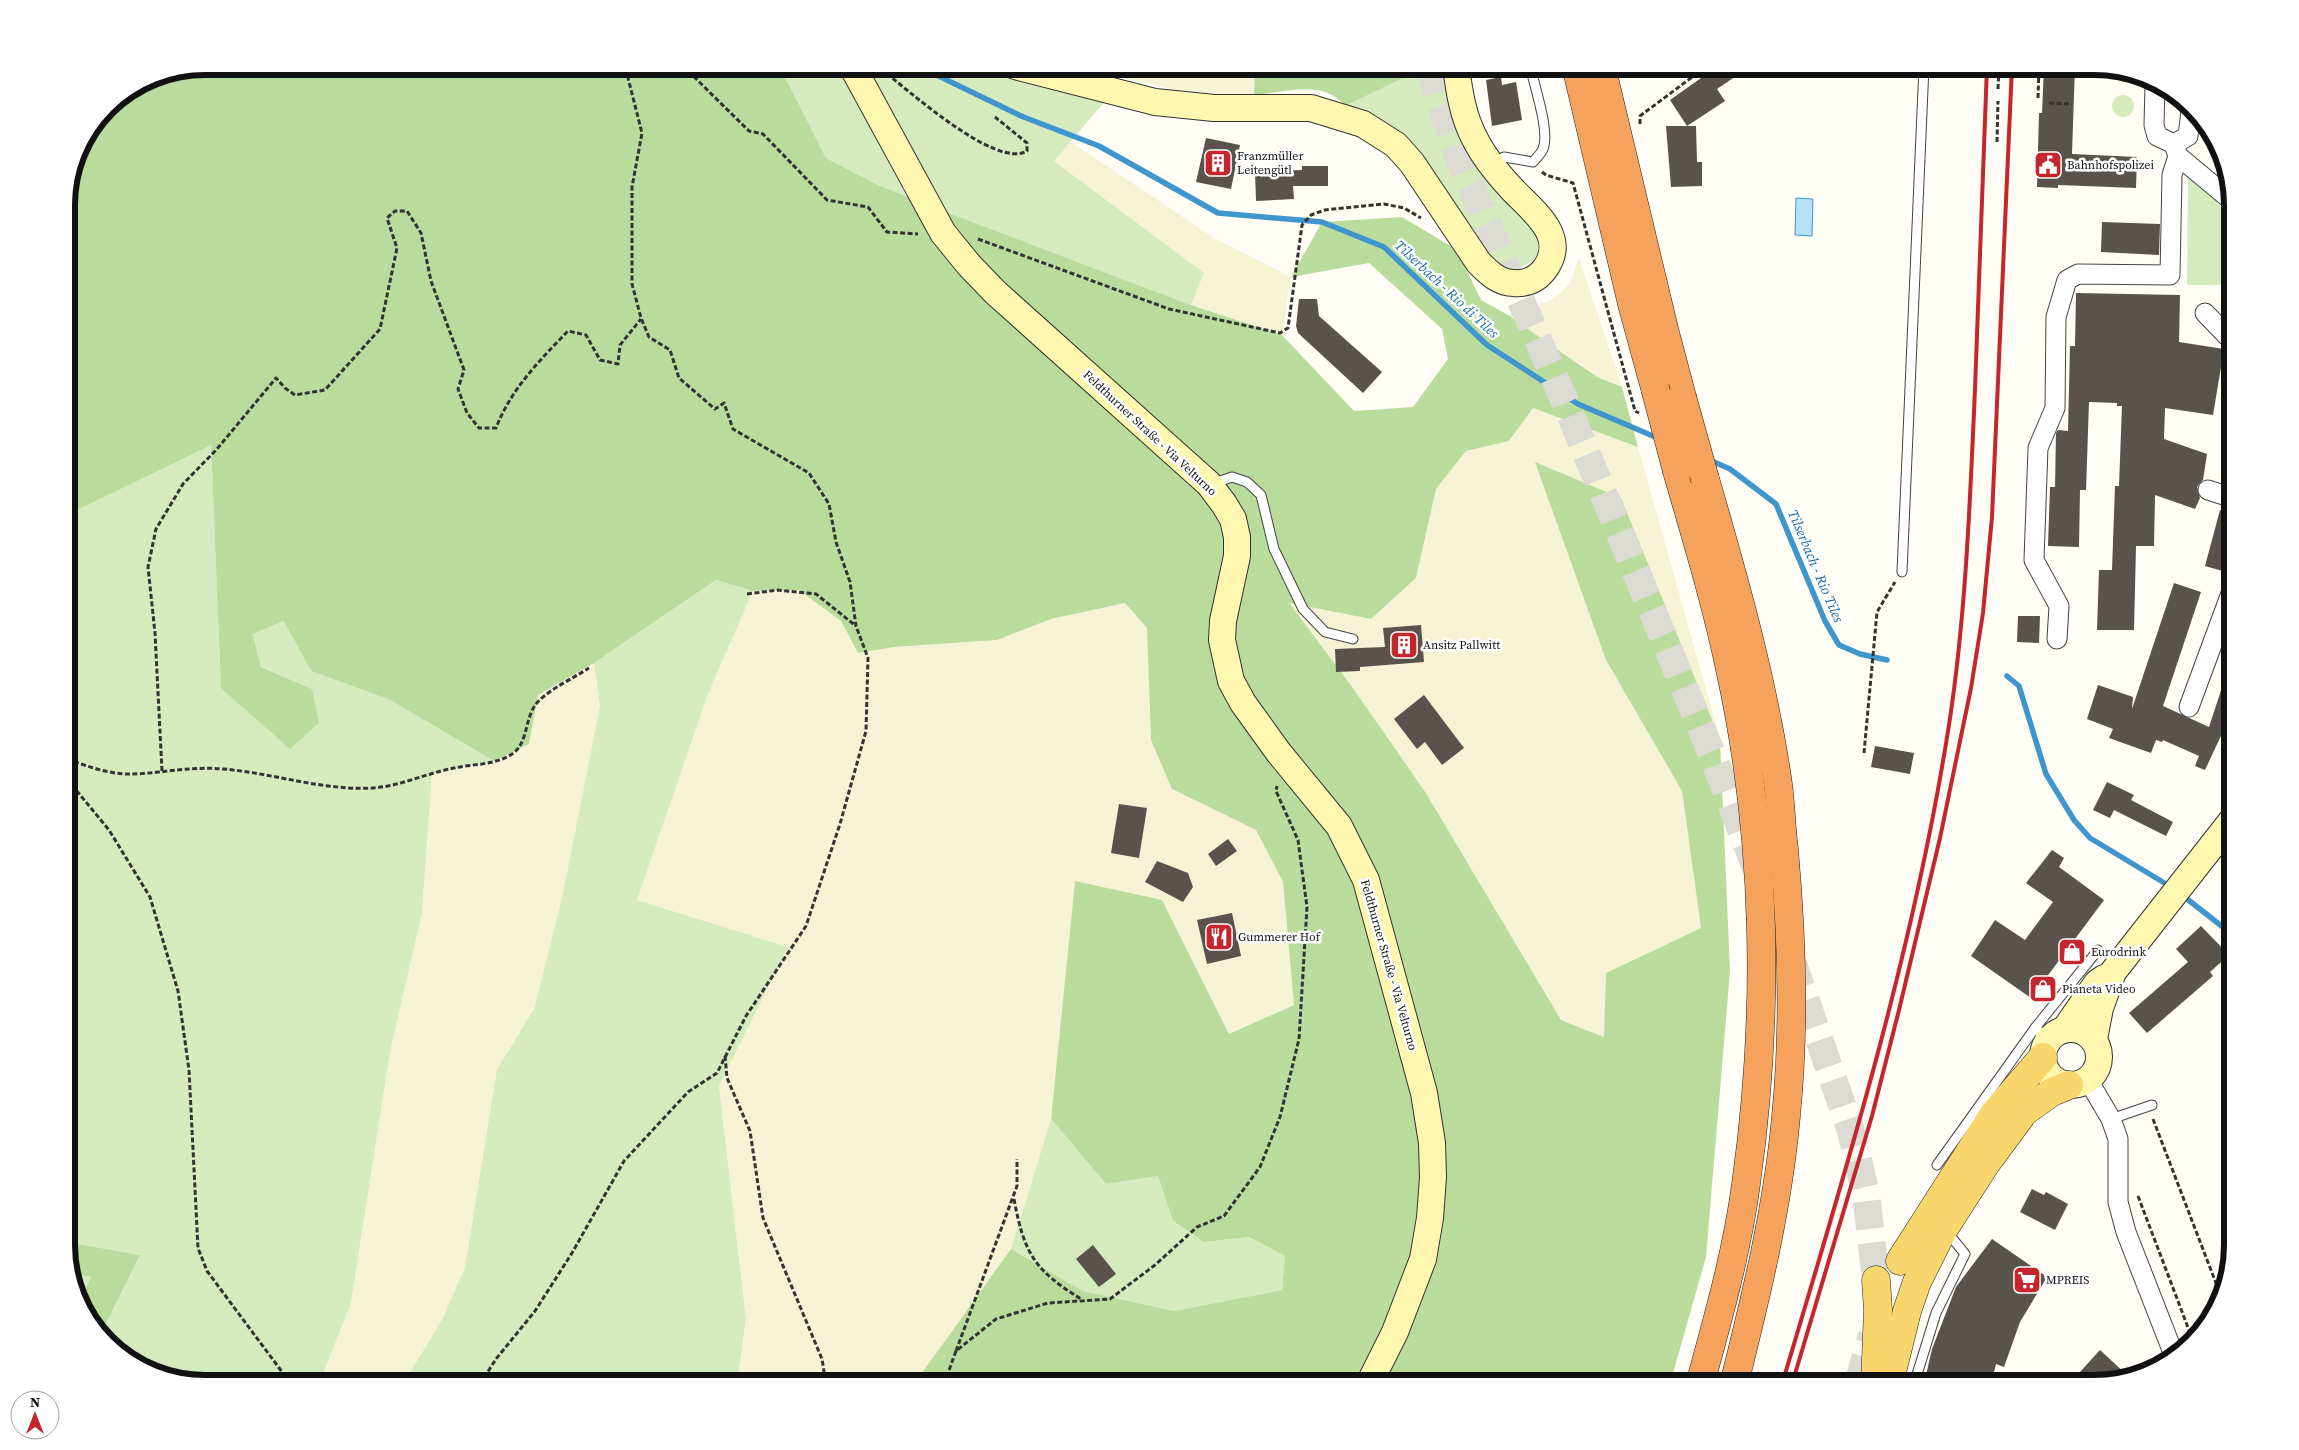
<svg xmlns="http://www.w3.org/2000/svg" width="2299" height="1450" font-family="'Source Serif 4',serif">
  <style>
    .farmland { fill: #f6f3d4 }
    .green { fill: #d5ebbd }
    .forest { fill: #b9dc9c }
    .water { fill: #b9e0f7; stroke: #3f96cf }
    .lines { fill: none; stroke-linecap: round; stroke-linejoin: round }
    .stream { stroke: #3f96cf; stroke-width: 5.5 }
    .building { fill: #5a524d }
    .primary-tunnel { stroke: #dbdad3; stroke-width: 28; stroke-dasharray: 28 14; stroke-linecap: butt }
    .lane-casing { stroke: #444; stroke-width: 11 }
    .street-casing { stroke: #444; stroke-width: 21 }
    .secondary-casing { stroke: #333; stroke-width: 28 }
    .primary-casing { stroke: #222; stroke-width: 29 }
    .highway-casing { stroke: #222; stroke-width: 29 }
    .path { stroke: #333; stroke-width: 3; stroke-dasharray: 5 2.5; stroke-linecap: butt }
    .lane { stroke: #fff; stroke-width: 9 }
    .street { stroke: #fff; stroke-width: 19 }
    .secondary { stroke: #fff6b0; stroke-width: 26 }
    .primary { stroke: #f9d66b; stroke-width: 28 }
    .highway { stroke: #f5a25d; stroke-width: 28 }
    .rail { stroke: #c4262e; stroke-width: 4 }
    .highway-bridge-casing { stroke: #222; stroke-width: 29; stroke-linecap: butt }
    .highway-bridge { stroke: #f5a25d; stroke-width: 28 }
    .labels { text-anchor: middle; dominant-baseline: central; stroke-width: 5; stroke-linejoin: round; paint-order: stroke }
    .poi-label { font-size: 12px; fill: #111; stroke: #fff; text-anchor: start }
    .street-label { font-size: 12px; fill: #111; stroke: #fff }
    .water-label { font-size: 14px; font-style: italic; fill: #1768a6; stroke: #fff }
    .rim { fill: none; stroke: #111; stroke-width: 6 }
  </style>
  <rect width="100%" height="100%" fill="#fffdf5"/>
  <g class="farmland">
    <path d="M1071,66H1255L1254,95L1193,94Z"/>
    <path d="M1071,142L1214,238L1291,277L1282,335L1191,305L1203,273L1053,161Z"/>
    <path d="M1579,258L1622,387L1597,378L1508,315L1549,301L1561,293L1571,281Z"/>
    <path d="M1533,408L1638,447L1720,739L1621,498L1606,660L1682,791L1701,928L1606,973L1604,1037L1561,1020L1426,793L1350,684L1288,603L1371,619L1416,578L1436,489L1466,451L1509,441Z"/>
    <path d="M799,590L841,621L858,653L894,647L997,640L1051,619L1125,603L1147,628L1151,740L1172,789L1256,830L1283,882L1294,1005L1229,1034L1162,901L1075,881L1051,1119L1011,1249L914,1384H737L746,1319L719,1086L788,947L637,900L708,694L753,591Z"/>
    <path d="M594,663L600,706L562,898L534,1009L497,1069L465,1267L443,1318L403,1384H319L351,1303L390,1052L422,913L432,774L494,761L529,744L538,695Z"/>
  </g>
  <g class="green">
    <path d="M776,66H840L841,73L906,196L878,185L826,158L784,75Z"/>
    <path d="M864,66H988L1107,99L1054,161L1204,273L1191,305L946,212Z"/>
    <path d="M1428,66H1438L1452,110L1533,225C1536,233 1540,240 1539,248C1536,265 1515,272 1501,265C1496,262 1492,258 1488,255L1345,106Z"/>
    <circle cx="2123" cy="106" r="11"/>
    <path d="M2188,177L2205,190L2233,218V285H2187Z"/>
    <path d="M211,444L221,688L312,689L261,667L253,633L285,621L311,671L390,700L494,761L432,774L422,913L390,1052L351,1303L319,1384H205L128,1361L102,1332L140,1255L67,1242V515Z"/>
    <path d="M716,580L753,591L708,694L637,900L788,947L719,1086L746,1319L737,1384H403L443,1318L465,1267L497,1069L534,1009L562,898L600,706L594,663Z"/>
    <path d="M1051,1119L1106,1184L1158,1176L1173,1221L1204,1242L1249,1237L1285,1256L1282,1290L1174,1311L1083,1291L1011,1249Z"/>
    <path d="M72,1273L92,1277L81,1301Z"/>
  </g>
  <g class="forest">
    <path d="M205,66H776L784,75L826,158L878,185L946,212L1191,305L1282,335L1354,411L1413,407L1448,359L1442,329L1369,263L1291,277L1322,222L1402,217L1457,250L1481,300L1508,315L1597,377L1622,387L1638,447L1533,408L1509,441L1466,451L1436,489L1416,578L1371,619L1289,603L1350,684L1426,793L1561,1020L1604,1037L1606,973L1701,928L1682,791L1606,660L1535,462L1621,498L1720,739L1730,971L1706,1257L1670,1384H914L1011,1249L1083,1291L1174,1311L1282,1290L1285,1256L1249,1237L1204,1242L1173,1221L1158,1176L1106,1184L1051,1119L1075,881L1162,900L1229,1034L1294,1005L1283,882L1256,830L1172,789L1151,740L1147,628L1125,603L1051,619L997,640L894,647L858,653L841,621L799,590L753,591L716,580L594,663L538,695L529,744L494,761L390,700L311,671L284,621L253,634L261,667L312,689L319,723L290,749L221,688L211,445L67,515V196L77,152L107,107L152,77Z"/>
    <path d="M1255,66H1428L1345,106C1323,78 1284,93 1254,95Z"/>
    <path d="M67,1242L140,1255L102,1332L85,1314L81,1301L91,1277L72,1273L67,1254Z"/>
  </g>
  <path class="water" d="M1796,198L1813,199L1812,236L1795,235Z"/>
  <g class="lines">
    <g class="stream">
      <path d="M918,66L1021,116L1099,146L1218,213L1322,222L1384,247L1487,345L1578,404L1660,439"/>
      <path d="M1707,459L1730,469L1776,504L1825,621L1839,645L1860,654L1887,660"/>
      <path d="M2007,676L2019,686L2046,774L2074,820L2090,838L2171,887"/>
      <path d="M2182,895L2233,935"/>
    </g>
  </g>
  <g class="building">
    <path d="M1718,66H1751L1717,89L1725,101L1687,126L1670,100Z"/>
    <path d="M2044,66H2075L2072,154L2137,157L2136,188L2058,185V188L2037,187L2039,113H2042Z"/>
    <path d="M1501,77L1502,85L1516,82L1522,120L1492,126L1486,80Z"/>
    <path d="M1666,126H1696L1697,162H1702V186L1671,187Z"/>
    <path d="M1206,138L1240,145L1231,189L1196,182Z"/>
    <path d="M1302,166H1328V186H1293L1294,199L1256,201L1255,172L1302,170Z"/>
    <path d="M2102,222L2160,224L2159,255L2101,252Z"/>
    <path d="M2076,293L2180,295L2179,342L2224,349L2213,415L2165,408L2164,439L2207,454L2203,480L2197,487L2200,498L2195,509L2155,495L2154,546H2136L2134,630H2097L2099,570H2112L2115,486H2119L2122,406H2117V403L2089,402L2086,490H2080L2079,547L2048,546L2050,487H2055L2056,433L2058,430L2068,431L2070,346H2075Z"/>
    <path d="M1299,299H1317L1319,316L1382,372L1363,393L1298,333L1296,326Z"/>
    <path d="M2220,510L2233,514V574L2205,566Z"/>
    <path d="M2174,583L2201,592L2163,706L2209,727L2230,663L2233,664V710L2205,770L2195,766L2199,756L2163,740L2162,742L2156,740L2151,753L2109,738L2113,729L2087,719L2098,685L2133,697L2132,709Z"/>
    <path d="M2018,616H2040L2039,643L2017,642Z"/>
    <path d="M1421,625L1424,662L1360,667V671L1336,672L1335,649L1385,647L1383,628Z"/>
    <path d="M1424,695L1464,748L1442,765L1425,742L1417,749L1394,719Z"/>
    <path d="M1875,746L1914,753L1910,774L1871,767Z"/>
    <path d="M2107,782L2134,795L2131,800L2173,822L2166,836L2114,810L2110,818L2093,810Z"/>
    <path d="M1119,804L1147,808L1139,858L1111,853Z"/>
    <path d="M1228,839L1237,851L1216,866L1208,854Z"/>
    <path d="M2052,850L2064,858L2059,867L2104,900L2031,998L1971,956L1995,920L2025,940L2053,902L2026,883Z"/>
    <path d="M1157,861L1188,873L1193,887L1183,902L1145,882Z"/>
    <path d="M1232,913L1241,956L1207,964L1197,920Z"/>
    <path d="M2201,926L2229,955L2210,972L2213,976L2147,1033L2129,1013L2188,962L2176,949Z"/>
    <path d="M2032,1189L2044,1195L2046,1192L2068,1204L2055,1230L2020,1212Z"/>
    <path d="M1992,1239L2047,1277L2020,1322L2004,1367L1996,1364L1991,1384H1924L1932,1349L1956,1287Z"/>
    <path d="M1093,1245L1116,1274L1099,1287L1076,1259Z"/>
    <path d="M2100,1350L2127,1375L2094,1384H2069Z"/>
  </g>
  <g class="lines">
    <g class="primary-tunnel">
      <path d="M1429,66L1457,154L1563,397L1712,754L1791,958L1851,1131L1866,1194L1876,1280"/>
      <path d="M1858,1384L1872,1335"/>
    </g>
    <defs>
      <g id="lane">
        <path d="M1493,164L1504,157L1533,162C1536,158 1541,154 1543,149C1550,131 1535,89 1531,69"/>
        <path d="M1211,484L1232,477L1247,482L1261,495L1274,549L1303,609L1325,632L1353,639"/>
        <path d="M1902,572L1924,66"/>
        <path d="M2035,1028L2098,950"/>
        <path d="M2111,1119L2152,1105"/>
        <path d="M1937,1165L2035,1028L2049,1039"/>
        <path d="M1914,1384L1936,1313L1965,1254L1952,1238L1944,1233"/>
      </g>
      <g id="street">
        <path d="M2155,85L2154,125L2157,136L2174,144L2188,136L2191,111"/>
        <path d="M2174,145L2178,156L2231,200"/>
        <path d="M2205,313L2233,342"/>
        <path d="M2208,490L2233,498"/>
        <path d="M2057,639L2059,606L2034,560L2038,448L2055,408L2056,317L2067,280L2078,274L2170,275L2172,175L2178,156"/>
        <path d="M2189,707L2233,588"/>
        <path d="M2088,1080L2111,1119L2118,1139V1202L2126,1232L2174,1355"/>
      </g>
      <g id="secondary">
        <path d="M852,66L943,233L969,265L995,292L1209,484L1224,504L1233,519L1237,537V556L1223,621L1222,640L1231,681L1243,703L1279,753L1339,826L1366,880L1424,1093L1432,1143L1433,1177L1430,1218L1423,1259L1395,1332L1369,1384"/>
        <path d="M1015,66L1155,102L1214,108H1311L1363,124L1396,145L1412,163L1479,263C1489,273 1499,283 1514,283C1526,284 1536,280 1544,270C1570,236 1531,210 1511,188C1498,174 1484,157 1475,139C1463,117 1459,91 1456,66"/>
        <circle cx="2071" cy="1057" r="28"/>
        <path d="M2065,1029L2097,983L2104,978"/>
        <path d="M2094,1039L2100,1008L2113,972L2233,819"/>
      </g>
      <g id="primary">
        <path d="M1900,1261L1994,1114L2043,1057"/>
        <path d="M1875,1384L1878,1310L1876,1280"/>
        <path d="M1889,1384L1907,1311L1917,1282L1942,1232L1985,1165L2024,1112L2052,1092L2069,1085"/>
      </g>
      <g id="highway">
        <path d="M1576,66L1632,304L1655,388"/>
        <path d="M1601,66L1664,329L1682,397"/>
        <path d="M1677,471C1696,537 1716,602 1730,669C1767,837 1770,1014 1746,1184C1737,1252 1718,1318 1700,1384"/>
        <path d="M1705,479C1734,579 1763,680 1778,784C1781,805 1781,827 1784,849C1792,937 1795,1027 1786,1116C1778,1207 1756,1296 1734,1384"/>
      </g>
    </defs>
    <use href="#lane" class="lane-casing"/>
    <use href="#street" class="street-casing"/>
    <use href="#secondary" class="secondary-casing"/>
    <use href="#primary" class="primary-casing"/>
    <use href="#highway" class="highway-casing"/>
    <g class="path">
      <path d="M683,66L749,131L763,134L827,200L868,207L887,232L918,234"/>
      <path d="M881,69C906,88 996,170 1027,151V143L995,117"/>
      <path d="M1998,89L1999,66"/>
      <path d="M2038,98L2039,66"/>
      <path d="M2049,103L2072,104"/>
      <path d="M1640,124V116L1707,66"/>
      <path d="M1997,142L1998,101"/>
      <path d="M1542,172L1546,175L1573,183L1635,411L1639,413"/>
      <path d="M978,239L1169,309L1280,333L1288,328L1302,225L1311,215L1325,210L1384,204L1404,208L1421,218"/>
      <path d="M747,594L778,590L816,594L856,626"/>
      <path d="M1864,753L1877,612L1895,582"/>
      <path d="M67,759C87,766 110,775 133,774C163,773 192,766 223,769C273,773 323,791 373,788C401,786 427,773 454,768C472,764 496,765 512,754C527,745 525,721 534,707C543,692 574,678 589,668"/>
      <path d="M162,771L155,633L148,567L156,529L183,484L217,449L276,378L285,388L295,395L325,390L380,329L397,248L387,218L395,211H407L421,233L431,281L464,370L458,389L467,413L479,428H496C511,389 540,360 568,331L586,335L600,360L618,364L620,345L641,319"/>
      <path d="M67,779L109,830L150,897L178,991L189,1070L198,1248L207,1271L291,1384"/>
      <path d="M725,1056L727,1078L750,1131L763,1218L822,1359L826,1384"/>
      <path d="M2153,1119L2219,1291"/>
      <path d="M2138,1196L2192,1338"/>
      <path d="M1014,1199C1024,1253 1034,1270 1081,1299"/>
      <path d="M956,1351L1017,1186V1159"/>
      <path d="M480,1384L496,1359L535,1311L572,1253L624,1161L688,1092L717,1073L746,1016L806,926L840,824L866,731L868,658L856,626L850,582L836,542L829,504L809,473L733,429L724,403L715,409L679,378L670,350L649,337L641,318L632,284V187L642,133L628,78L622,66"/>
      <path d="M944,1384L956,1351L996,1319L1048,1303L1110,1299L1155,1265L1197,1227L1224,1216L1260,1167L1280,1117L1299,1039L1307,907L1298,840L1276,791L1277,786"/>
    </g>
    <use href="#lane" class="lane"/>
    <use href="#street" class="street"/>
    <use href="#secondary" class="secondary"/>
    <use href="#primary" class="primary"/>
    <use href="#highway" class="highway"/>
    <g class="rail">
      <path d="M1782,1384C1847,1167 1914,949 1949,725C1966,614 1970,501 1975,389C1979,282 1983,174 1987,66"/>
      <path d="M1792,1384L1872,1116L1899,1010L1940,838L1971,688L1983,613L1992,517L2012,66"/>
    </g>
    <defs>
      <g id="highway-bridge">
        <path d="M1655,388L1677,471"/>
        <path d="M1682,397L1705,479"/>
      </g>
    </defs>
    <use href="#highway-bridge" class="highway-bridge-casing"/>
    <use href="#highway-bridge" class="highway-bridge"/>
  </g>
  <defs>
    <symbol id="building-square" viewBox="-11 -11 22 22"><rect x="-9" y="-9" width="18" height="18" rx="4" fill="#c4262e" stroke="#fff"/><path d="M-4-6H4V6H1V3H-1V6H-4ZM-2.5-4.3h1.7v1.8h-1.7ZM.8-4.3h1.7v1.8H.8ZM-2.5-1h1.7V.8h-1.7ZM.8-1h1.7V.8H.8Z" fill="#fff"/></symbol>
    <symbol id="civic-square" viewBox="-11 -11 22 22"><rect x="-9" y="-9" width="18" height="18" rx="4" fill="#c4262e" stroke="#fff"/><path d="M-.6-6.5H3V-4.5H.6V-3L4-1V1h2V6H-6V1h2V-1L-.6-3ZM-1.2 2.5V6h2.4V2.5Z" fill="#fff"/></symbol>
    <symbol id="restaurant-square" viewBox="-11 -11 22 22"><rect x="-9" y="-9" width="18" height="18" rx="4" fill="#c4262e" stroke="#fff"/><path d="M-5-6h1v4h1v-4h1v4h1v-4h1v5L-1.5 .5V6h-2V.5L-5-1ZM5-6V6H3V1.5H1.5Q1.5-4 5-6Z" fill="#fff"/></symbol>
    <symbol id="shop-square" viewBox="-11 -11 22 22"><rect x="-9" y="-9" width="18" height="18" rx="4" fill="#c4262e" stroke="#fff"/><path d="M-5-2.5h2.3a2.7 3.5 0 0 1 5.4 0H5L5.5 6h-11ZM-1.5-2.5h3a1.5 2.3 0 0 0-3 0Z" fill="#fff"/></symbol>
    <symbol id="supermarket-square" viewBox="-11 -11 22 22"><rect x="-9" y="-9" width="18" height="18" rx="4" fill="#c4262e" stroke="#fff"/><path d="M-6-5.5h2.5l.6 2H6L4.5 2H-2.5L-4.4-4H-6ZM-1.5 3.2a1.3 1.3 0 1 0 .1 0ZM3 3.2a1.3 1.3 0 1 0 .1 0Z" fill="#fff"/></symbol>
  </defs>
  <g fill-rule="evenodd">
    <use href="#building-square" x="1202" y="147" width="32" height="32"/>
    <use href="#civic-square" x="2032" y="149" width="32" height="32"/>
    <use href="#building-square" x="1388" y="629" width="32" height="32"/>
    <use href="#restaurant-square" x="1203" y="921" width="32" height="32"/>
    <use href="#shop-square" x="2056" y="936" width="32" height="32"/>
    <use href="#shop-square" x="2027" y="973" width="32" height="32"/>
    <use href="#supermarket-square" x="2011" y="1264" width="32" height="32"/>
  </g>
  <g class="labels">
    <g class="poi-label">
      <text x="1237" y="156">Franzmüller<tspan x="1237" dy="14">Leitengütl</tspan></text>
      <text x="2067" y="165">Bahnhofspolizei</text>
      <text x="1423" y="645">Ansitz Pallwitt</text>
      <text x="1238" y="937">Gummerer Hof</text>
      <text x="2091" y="952">Eurodrink</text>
      <text x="2062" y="989">Pianeta Video</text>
      <text x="2046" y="1280">MPREIS</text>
    </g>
    <g class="street-label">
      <text transform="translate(1150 433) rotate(43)">Feldthurner Straße - Via Velturno</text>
      <text transform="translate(1389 965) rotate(74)">Feldthurner Straße - Via Velturno</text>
    </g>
    <g class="water-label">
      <text transform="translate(1447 289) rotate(43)">Tilserbach - Rio di Tiles</text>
      <text transform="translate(1816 566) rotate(67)">Tilserbach - Rio Tiles</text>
    </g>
  </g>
  <path d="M0 0H2299V1450H0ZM205 75H2094A130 130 0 0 1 2224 205V1245A130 130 0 0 1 2094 1375H205A130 130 0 0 1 75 1245V205A130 130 0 0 1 205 75Z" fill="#fff" fill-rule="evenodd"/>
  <path class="rim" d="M205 75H2094A130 130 0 0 1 2224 205V1245A130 130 0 0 1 2094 1375H205A130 130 0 0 1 75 1245V205A130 130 0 0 1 205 75Z"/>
  <g transform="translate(35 1415)"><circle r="24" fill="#ffffff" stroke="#a0a0a0"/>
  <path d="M0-4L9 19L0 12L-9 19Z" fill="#c4262e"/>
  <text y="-8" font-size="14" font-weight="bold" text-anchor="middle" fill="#111111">N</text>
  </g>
</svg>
